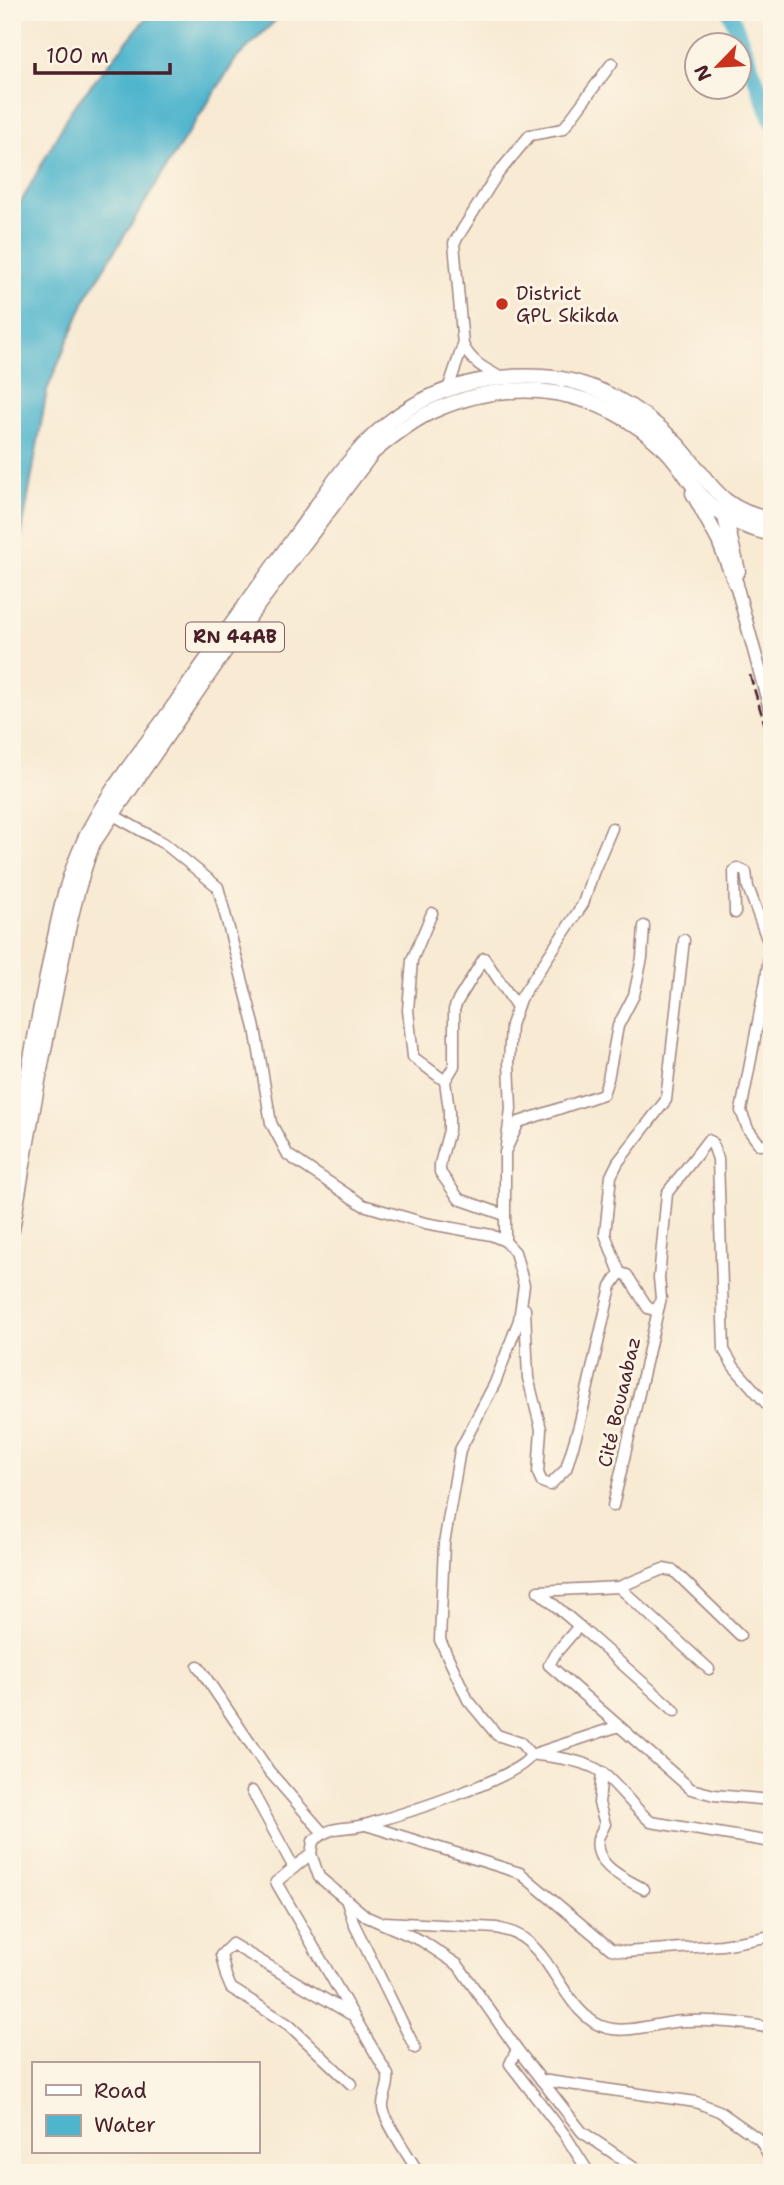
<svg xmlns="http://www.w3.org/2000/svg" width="784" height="2185" font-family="'Shantell Sans',sans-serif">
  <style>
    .water { fill: #4fb5cd; stroke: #4c6a7c; stroke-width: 2 }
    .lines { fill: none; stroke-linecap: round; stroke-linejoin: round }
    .river { stroke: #4fb5cd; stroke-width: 16 }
    .minor-casing { stroke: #a1847f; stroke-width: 13 }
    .major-casing { stroke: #a1847f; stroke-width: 15 }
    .highway-casing { stroke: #a1847f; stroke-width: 17 }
    .minor { stroke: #fff; stroke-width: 10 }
    .major { stroke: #fff; stroke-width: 12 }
    .highway { stroke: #fff; stroke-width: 14 }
    .rail { stroke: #4a1f2b; stroke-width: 2.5; stroke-dasharray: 10 5; stroke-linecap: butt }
    .poi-dot { fill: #c8321e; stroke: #fcf5e5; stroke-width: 2.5 }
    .labels { text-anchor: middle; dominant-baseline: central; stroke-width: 6; stroke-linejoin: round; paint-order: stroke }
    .shield { fill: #fcf5e5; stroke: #7f5f63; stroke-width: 2 }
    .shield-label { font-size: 18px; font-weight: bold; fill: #4a1f2b }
    .poi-label { font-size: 19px; fill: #4a1f2b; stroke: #fcf5e5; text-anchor: start }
    .street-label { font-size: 19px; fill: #4a1f2b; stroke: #fcf5e5 }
  </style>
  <rect width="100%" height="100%" fill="#fcf5e5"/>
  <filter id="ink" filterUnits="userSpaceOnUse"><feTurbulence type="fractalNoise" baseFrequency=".0143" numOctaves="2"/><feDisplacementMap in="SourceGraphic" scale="14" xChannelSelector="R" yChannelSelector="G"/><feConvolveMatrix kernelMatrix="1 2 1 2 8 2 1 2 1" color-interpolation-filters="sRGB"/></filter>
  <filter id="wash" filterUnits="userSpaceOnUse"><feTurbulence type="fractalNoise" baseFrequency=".00686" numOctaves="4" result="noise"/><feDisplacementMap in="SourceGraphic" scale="28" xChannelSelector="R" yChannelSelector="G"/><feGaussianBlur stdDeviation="1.57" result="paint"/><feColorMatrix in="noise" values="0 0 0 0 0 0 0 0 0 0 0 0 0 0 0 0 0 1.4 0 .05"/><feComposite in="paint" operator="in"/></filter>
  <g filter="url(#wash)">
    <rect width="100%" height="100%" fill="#f8ead3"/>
    <path class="water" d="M151,12H284L236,59L176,152L87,296L47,390L12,588V219L71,110Z"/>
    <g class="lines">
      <path class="river" d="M730,12L772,121"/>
    </g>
  </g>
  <g filter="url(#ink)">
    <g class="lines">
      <defs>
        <g id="minor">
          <path d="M502,378C485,369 471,362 463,345L454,243L496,176L530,135L563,129L612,63"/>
          <path d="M448,389L463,345"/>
          <path d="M106,811L165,844L218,887L255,1028L271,1123L288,1155L363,1205L425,1223L491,1235L505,1241L515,1252L524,1285L519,1320L495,1383L460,1450L444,1544L440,1640L468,1700L497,1735L521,1743L531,1755C522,1777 396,1816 368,1824C343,1831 335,1823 313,1841L311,1854L319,1877L367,1917L422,1941L458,1965L517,2049L582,2132L643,2173"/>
          <path d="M432,913L412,960L408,1010L413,1057L445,1081"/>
          <path d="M735,913L734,871L737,868L746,872L748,887L770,947L766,980L741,1111L748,1129L760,1145L772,1144"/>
          <path d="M506,1146L511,1109L509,1062L511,1025L520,999L583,904L593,873L612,828"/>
          <path d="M505,1215L459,1199L440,1172V1164L449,1130V1110L445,1081L454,1066V1010L457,1002L484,958L517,1007"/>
          <path d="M505,1241V1152L519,1122L603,1094L608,1079L618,1026L634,995L642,958L644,926"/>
          <path d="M620,1273L605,1234L611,1176L618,1162L666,1100L684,940"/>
          <path d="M525,1309L528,1378L541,1429L538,1473L542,1482L550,1485L566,1469L579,1426L611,1286L620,1273L627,1275L648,1308L654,1310L659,1306L661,1298L659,1278L667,1193L708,1140L712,1142L718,1159L724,1350L734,1367L772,1410"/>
          <path d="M613,1506L659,1306"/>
          <path d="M619,1587L663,1569L674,1571L740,1635"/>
          <path d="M579,1626L675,1711"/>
          <path d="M198,1666L269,1771L323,1833"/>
          <path d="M619,1726L691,1789L714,1795L772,1800"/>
          <path d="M531,1755L619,1726L549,1665L555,1654L579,1626L538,1591L619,1587L709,1669"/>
          <path d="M537,1755C556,1757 591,1761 605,1775C622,1790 634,1808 651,1822L772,1842"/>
          <path d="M602,1772L599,1803L605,1824C603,1829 599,1835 598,1839C593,1866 626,1879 644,1889"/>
          <path d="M252,1791L294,1868"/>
          <path d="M366,1825L520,1873L611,1949L626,1952L722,1945L772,1936"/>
          <path d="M311,1854L276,1882L388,2075C390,2087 382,2097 383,2108C385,2122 411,2160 419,2173"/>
          <path d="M346,1899L354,1924L415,2048"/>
          <path d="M385,1922L497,1928C508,1931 518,1933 527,1941C555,1964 564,2003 595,2023C621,2039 658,2021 686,2021C713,2020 745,2023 772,2028"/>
          <path d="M350,2014L232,1944L221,1955L226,1976L231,1988L289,2025L351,2084"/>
          <path d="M517,2049L510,2064L565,2135L589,2173"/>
          <path d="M541,2080L696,2102L719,2111L760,2140L772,2161"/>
        </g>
        <path id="major" d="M736,584L772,716"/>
        <g id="highway">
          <path d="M693,493L719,541L736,584"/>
          <path d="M724,513L738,571"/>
          <path d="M12,1164C23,1099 35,1036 48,972C56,932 63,891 79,853C101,797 144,749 178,700C218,644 258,587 299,531C329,489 356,444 400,414C442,385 492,374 542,377C591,379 640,407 674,441C710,478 713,508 772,520"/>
          <path d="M12,1230C25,1151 39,1072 55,994C65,943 74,892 93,843L242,626L372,453C391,437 411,421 433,411C516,374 600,387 666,450C680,464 689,482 702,497C720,518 745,528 772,534"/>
        </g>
      </defs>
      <use href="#minor" class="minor-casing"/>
      <use href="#major" class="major-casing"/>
      <use href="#highway" class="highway-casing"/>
      <use href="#minor" class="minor"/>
      <use href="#major" class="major"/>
      <use href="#highway" class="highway"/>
      <path class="rail" d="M750,675L772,749"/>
    </g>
  </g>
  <circle class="poi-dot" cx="502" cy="304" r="7"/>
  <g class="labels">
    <rect class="shield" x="186" y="622.5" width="98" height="29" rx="5"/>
    <g class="shield-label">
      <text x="235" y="637">RN 44AB</text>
    </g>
    <g class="poi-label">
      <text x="516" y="293">District<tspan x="516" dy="22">GPL Skikda</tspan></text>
    </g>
    <g class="street-label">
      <text transform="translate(619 1402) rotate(-77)">Cité Bouaabaz</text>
    </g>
  </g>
  <rect width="784" height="2185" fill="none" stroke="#fcf5e5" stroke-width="42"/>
  <rect x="32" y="2062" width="228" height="91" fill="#fcf5e5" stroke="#b59f9b" stroke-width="2"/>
  <rect x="46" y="2085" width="35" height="10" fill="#ffffff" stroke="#b59f9b" stroke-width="2"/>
  <text x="94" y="2098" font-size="21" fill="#4a1f2b">Road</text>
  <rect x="46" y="2115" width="35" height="21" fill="#4fb5cd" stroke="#b59f9b" stroke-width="2"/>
  <text x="94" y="2132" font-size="21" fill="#4a1f2b">Water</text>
  <g transform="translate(718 66) rotate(245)"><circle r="33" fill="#fcf5e5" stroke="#b59f9b" stroke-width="2"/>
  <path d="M0-5L12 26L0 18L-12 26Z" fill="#c8321e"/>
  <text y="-10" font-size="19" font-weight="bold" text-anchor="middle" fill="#4a1f2b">N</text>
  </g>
  <path d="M35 63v10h135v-10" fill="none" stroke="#4a1f2b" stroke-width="3.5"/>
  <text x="46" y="63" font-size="21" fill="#4a1f2b" stroke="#fcf5e5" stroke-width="5" paint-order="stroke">100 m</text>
</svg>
